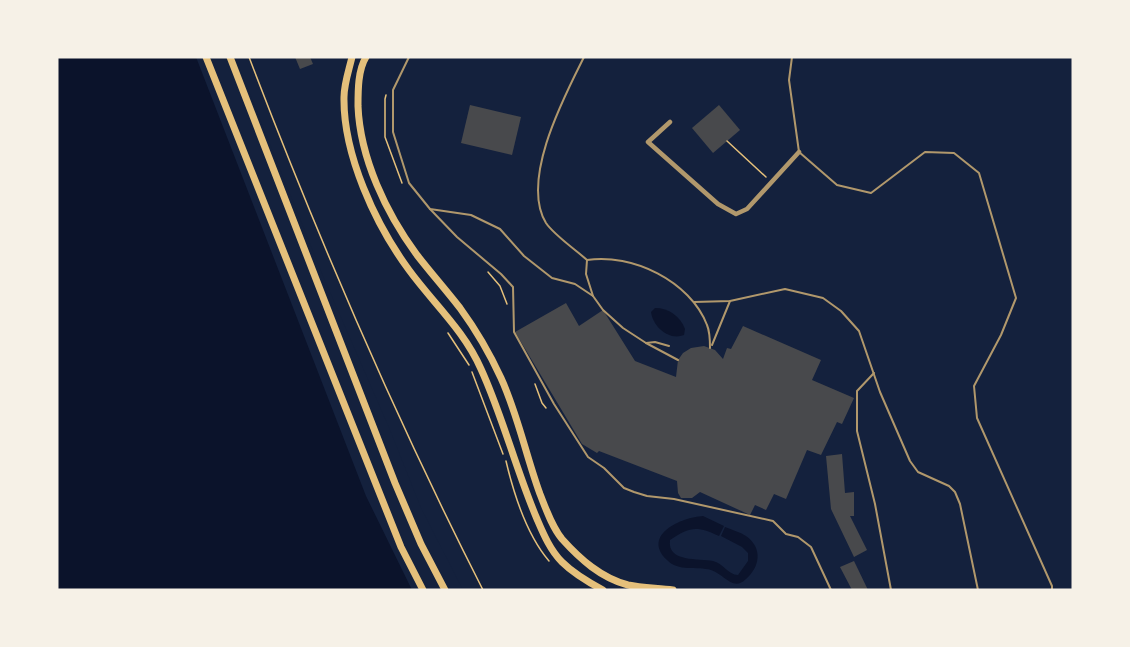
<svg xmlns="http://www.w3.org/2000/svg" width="1130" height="647" font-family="'Alegreya Sans',sans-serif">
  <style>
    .water { fill: #0b132b }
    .pier { fill: #14213d }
    .building { fill: #48494c }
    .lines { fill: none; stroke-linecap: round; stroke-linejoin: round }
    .path { stroke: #e5c07b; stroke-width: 1.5 }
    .service { stroke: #b1986c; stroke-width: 2 }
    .minor { stroke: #b1986c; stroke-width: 4.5 }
    .primary { stroke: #e5c07b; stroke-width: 7 }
    .trunk { stroke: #e5c07b; stroke-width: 7 }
  </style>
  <rect width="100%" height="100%" fill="#14213d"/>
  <g class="water">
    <path d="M57,57H232L419,510L460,590H57Z"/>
    <path d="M655,308C669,308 680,316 685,329L684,335C669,341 653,327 651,312Z"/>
    <path d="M703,516L724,526L719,536C698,526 690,526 670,540C667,563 699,558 713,561C723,563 728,575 738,575L748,561V553L742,547L721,536L725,527C732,530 740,532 746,536C763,548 760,567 746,579C733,592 724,574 711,570C697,566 678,572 667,560C641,535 682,517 703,516Z"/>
  </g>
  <path class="pier" d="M196,57H235L323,276L390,430L421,508L463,590H412L366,496Z"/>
  <g class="building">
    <path d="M295,57H310L313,64L300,69Z"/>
    <path d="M470,105L521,117L512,155L461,143Z"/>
    <path d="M719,105L740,130L713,153L692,128Z"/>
    <path d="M566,303L579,326L603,310L635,361L676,377L678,360L683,353L691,348L704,346L715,350L723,359L727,348L731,349L743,326L821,360L812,380L854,398L842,424L837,422L821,455L807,450L786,499L774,494L766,510L755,505L750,515L700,492L692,498H681L678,493L677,481L599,451L597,453L582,444L515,332Z"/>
    <path d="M842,454L845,493L854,492V516H850L867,550L854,557L831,509L826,456Z"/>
    <path d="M854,561L868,590H852L840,567Z"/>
  </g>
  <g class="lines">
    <g class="path">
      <path d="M249,57C318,238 395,417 483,590"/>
      <path d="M386,95L385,99V137L402,183"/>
      <path d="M727,141L766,177"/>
      <path d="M488,272L500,286L507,304"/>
      <path d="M448,333L469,365"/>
      <path d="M472,372L503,454"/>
      <path d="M535,384L542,403L546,408"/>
      <path d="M506,461C514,495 526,534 549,561"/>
    </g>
    <g class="service">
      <path d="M409,57L393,90V132L409,183L430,209L471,215L500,229L524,256L552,278L575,284L593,296L603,310L623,328L646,343L655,342L669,346"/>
      <path d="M584,57C564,97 520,180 546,223C554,235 576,250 587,260"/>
      <path d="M792,57L789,80L799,152L837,185L871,193L925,152L954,153L979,173L1016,298L1001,335L974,386L977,418L1052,586V590"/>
      <path d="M430,209L457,237L501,274L513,287L514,332L554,404L588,457L604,468L624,488L634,492L647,496L674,499L773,521L786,534L798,537L811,547L831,590"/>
      <path d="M593,296L586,274L587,260C632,253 690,281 707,325C710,332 710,340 710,348"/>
      <path d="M694,302L730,301L785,289L823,298L841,311L859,331L880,392L910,461L918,472L949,486L955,492L960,504L978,590"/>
      <path d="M646,343L678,360"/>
      <path d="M712,345L730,301"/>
      <path d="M874,373L857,391V431L875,504L891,590"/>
    </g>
    <path class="minor" d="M670,122L648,142L718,204L736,214L747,209L799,152"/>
    <g class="primary">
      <path d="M352,57C349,70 344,84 344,97C343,154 375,224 409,270C433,303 464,330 481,369C503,417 516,470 537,519C543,533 550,550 562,562C574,574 588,582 603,590"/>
      <path d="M366,57C358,70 358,90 358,106C360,158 386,213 417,255C431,273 446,290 460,308C476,330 490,354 501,378C518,415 526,456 540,494C546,509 552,527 562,539C580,559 601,578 628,585C642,588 658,588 673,590"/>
    </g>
    <g class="trunk">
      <path d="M206,57L401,547L423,590"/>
      <path d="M230,57L395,483L421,544L445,590"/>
    </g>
  </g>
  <rect width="1130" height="647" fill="none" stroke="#f6f1e7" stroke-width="117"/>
</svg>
